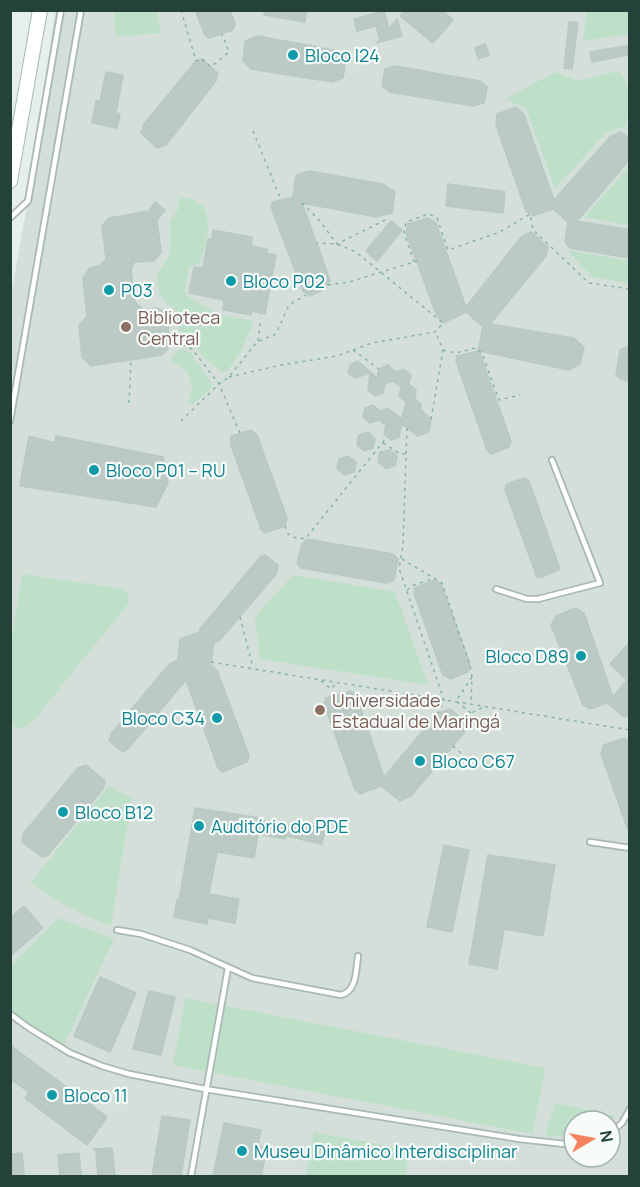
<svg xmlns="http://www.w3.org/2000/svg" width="640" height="1187" font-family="Manrope,sans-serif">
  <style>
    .built { fill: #d4dfda; fill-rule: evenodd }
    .green { fill: #bfe0c8 }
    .building { fill: #bbcac4; stroke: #b8c9c2; stroke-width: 1.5 }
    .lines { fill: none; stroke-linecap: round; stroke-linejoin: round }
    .lane-casing { stroke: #a8b8b2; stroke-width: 8 }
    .secondary-casing { stroke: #a4bbb3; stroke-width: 16 }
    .path { stroke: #86b3a5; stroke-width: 1.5; stroke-dasharray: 3 4.5; stroke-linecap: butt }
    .lane { stroke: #fff; stroke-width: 4.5 }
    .secondary { stroke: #fff; stroke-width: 14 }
    .culture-dot { fill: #0f9aa8; stroke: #f7fbf9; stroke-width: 2 }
    .education-dot { fill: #8d6e63; stroke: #f7fbf9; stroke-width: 2 }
    .labels { text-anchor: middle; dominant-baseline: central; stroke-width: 4.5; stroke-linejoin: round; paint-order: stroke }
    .culture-label { font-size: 18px; fill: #0d838f; stroke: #f7fbf9; text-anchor: start }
    .education-label { font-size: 18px; fill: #785e54; stroke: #f7fbf9; text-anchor: start }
  </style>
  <rect width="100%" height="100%" fill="#e6efeb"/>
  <path class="built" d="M55,11H629V1176H11L10,300L28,201ZM574,1121H610V1157H574Z"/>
  <g class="green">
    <path d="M114,11H158L160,33L116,37Z"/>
    <path d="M587,11H629V34L583,41Z"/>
    <path d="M619,71C634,90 632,103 625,126L606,133L555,188L526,108L505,99L555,72L578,81Z"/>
    <path d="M629,166V225L585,217Z"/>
    <path d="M182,198C220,198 207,243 199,264L189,266L185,291L187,296L220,315L254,321L241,351L227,371L222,372C217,371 179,333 178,328C175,322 177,315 174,309L163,300L158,287L157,275L170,254V221L178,209L179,199Z"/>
    <path d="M567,250L629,261V283L592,277Z"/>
    <path d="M182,348L191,353L212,384L211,388L193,404H188L192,388L188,372L171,360L173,355Z"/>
    <path d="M22,574L123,589L128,594V604L35,719L24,728L10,726L11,644Z"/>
    <path d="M293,575L395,592L428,685L260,659L255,617Z"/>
    <path d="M109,786L132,798L111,926C81,915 56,901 30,883Z"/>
    <path d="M58,918L114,939L63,1047L50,1039L11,1010L10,967Z"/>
    <path d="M185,998L545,1068L533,1134L173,1065Z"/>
    <path d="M555,1103L615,1116L610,1122L574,1121V1137L545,1136Z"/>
    <path d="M314,1132L410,1150L405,1176H306Z"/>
  </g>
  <g class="building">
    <path d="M195,10H230L235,24L233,30L209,38L205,35Z"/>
    <path d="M265,10H307L305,22L264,15Z"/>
    <path d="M405,10H442L453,20L433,43L400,16Z"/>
    <path d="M384,11L389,29L397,19L402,36L377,43L380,39L376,26L357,31L354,19Z"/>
    <path d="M569,22L578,23L572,69L564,68Z"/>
    <path d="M258,36L339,51L346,59L343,78L332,82L251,69L243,61L245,41Z"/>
    <path d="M485,44L489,55L478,59L475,48Z"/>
    <path d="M630,45V55L592,62L590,52Z"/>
    <path d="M202,59L218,73L216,81L166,145L157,148L141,133L144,124L196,61Z"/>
    <path d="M395,66L480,81L487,87L484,103L473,106L390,92L382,86L385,69Z"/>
    <path d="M106,72L123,75L116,113L120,114L117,128L92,123L96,101H100Z"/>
    <path d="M516,107L524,115L554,200L611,136L621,132L630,139V159L577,221L630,230V258L570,248L565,242L568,222L553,209L533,216L526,211L496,125L497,114Z"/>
    <path d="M309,171L383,184L395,192L392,213L376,217L302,203L330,280L326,289L310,296L303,291L271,207L273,202L293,197L296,175Z"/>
    <path d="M448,184L505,192L503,213L446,206Z"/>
    <path d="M155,202L165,210L157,220L161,252L154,261L134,262L131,270L135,302L144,310L158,308L167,314L170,346L162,355L91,366L82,357L79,326L87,316L83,278L90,268L99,266L106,259L102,226L109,218L149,211Z"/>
    <path d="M428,218L436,223L466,307L522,236L531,232L548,247L546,256L490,324L573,338L584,347L580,364L569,370L479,351L511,441L509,447L491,454L487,450L456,361L457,356L478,351L483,327L466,312L443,323L437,316L406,233L408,224Z"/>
    <path d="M391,221L402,230L377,261L366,251Z"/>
    <path d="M213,230L252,237L251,246L267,249V253L276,255L265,314L252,311L251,315L223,310L224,300L189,293L194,267L203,268L208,239L212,240Z"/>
    <path d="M630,345V374L628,381L621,379L616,375L620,350Z"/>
    <path d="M358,361L377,378L379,369L388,365L395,372L404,369L411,375L409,384L416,390L415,399L421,404V410L431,419L429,432L417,436L402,424L399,437L391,440L384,434L386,425L379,420L370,423L363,417L365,408L373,405L380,411L388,408L402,419L406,402L399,396L401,387L393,381L385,384L383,393L375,396L368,390L370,373L355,378L348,373L350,365Z"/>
    <path d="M251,430L257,435L287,518L285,526L265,533L261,529L231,445V436Z"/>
    <path d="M368,432L375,439L373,448L364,451L357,445L359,435Z"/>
    <path d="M29,436L55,443L56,436L163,457L168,483L156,507L20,486Z"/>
    <path d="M390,450L397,456L395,466L386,469L378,462L380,452Z"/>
    <path d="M348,456L356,462L354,472L344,475L337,468L339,459Z"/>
    <path d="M524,478L529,481L560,569L542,577H537L505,490L507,484Z"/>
    <path d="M307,539L393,554L398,559L394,580L386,583L301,568L297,563L302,544Z"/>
    <path d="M265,555L278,565L277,573L219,641L214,642L211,665L217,671L249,755L247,762L222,772L218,768L186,680L127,750L123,752L109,741L111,734L169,664L178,660L180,639L200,632V629L260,557Z"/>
    <path d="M434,580L441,583L470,665L468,672L451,679L443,675L414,594L415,588Z"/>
    <path d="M575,608L584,613L613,697L627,680L610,664L630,642V715L624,717L607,703L590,709L583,705L551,625L556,616Z"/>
    <path d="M350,691L356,694L384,777L438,713L450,709L465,721L464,733L411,796L400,801L381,786L360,794L355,790L324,704L326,698Z"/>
    <path d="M624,738L630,741L628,830L601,754L604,745Z"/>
    <path d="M86,765L105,781L103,789L48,855L42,857L22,842L23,834L78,768Z"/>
    <path d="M195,808L261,818L260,820L300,827L301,824L325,828L322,844L286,836L285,839L258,834L254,858L217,852L209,894L239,899L235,923L208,918L207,924L174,917L177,900L179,901Z"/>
    <path d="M444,845L469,850L452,932L427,927Z"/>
    <path d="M488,855L555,865L543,936L504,929L497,969L469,964Z"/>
    <path d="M24,906L43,928L10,956V918Z"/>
    <path d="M100,977L136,993L110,1052L74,1036Z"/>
    <path d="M149,991L175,997L161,1055L133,1049Z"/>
    <path d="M10,1045L107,1117L87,1145L25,1098L29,1092L10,1079Z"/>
    <path d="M162,1116L190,1120L181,1176H152Z"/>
    <path d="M224,1123L261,1130L258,1146L267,1148L261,1176H213Z"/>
    <path d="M112,1148L115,1176H98L96,1151L93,1149Z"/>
    <path d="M22,1153L24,1175L10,1176V1154Z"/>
    <path d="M79,1153L81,1176H60L58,1155Z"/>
  </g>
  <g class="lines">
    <defs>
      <g id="lane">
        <path d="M10,218L28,201L61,10"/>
        <path d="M10,421L81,10"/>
        <path d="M496,589L527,599H538L600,583L552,460"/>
        <path d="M590,842L630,848"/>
        <path d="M117,930L141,934L190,950L252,978L341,995C357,991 356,970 358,956"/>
        <path d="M10,1014L29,1028L70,1053L102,1066L129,1074L205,1089L519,1139L574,1145"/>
        <path d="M610,1133L622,1123L630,1109"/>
        <path d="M191,1176L228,968"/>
      </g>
      <path id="secondary" d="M10,181L40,10"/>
    </defs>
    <use href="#lane" class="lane-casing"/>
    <use href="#secondary" class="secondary-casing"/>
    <g class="path">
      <path d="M181,10L196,61L202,59L211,67L229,52L222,34"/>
      <path d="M253,131L281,200"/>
      <path d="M302,203L319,220L337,244L389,218"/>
      <path d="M414,262L404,232L406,222L429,214L437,218L448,250L500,232L530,214L533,230L589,283L630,289"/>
      <path d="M328,285L349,282L417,261"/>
      <path d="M169,338L192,349L219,384L240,433"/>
      <path d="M258,341L261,318"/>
      <path d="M353,350L379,369"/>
      <path d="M443,350L456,353L475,348L482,353L499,400L520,395"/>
      <path d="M229,377L281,365L337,356L372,343L435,332L443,323L356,252L337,244L317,243"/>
      <path d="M129,403L131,360"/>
      <path d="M431,419L443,350L436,333"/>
      <path d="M181,421L219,384L229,377L257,342L276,334L289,305L306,295"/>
      <path d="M407,428L403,545L399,568L444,700L438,713"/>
      <path d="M383,443L399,453L405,454"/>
      <path d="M285,526L288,534L298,539L306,538L387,437"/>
      <path d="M402,559L442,583L470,665L472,677"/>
      <path d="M407,590L414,585L435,578"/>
      <path d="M240,617L253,668"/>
      <path d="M211,662L630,730"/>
      <path d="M321,681L331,689L337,683"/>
      <path d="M471,713L456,701L472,677L471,703"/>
      <path d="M465,725L471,713L484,707"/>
      <path d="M453,746L462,754"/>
    </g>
    <use href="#lane" class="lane"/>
    <use href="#secondary" class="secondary"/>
  </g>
  <g class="culture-dot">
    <circle cx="293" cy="55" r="6"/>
    <circle cx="231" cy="281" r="6"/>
    <circle cx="109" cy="290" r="6"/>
    <circle cx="94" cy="470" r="6"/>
    <circle cx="581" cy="656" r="6"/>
    <circle cx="217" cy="718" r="6"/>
    <circle cx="420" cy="761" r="6"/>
    <circle cx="63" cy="812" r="6"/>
    <circle cx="199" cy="826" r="6"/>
    <circle cx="52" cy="1095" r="6"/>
    <circle cx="242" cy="1151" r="6"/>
  </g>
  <g class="education-dot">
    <circle cx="126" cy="327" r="6"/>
    <circle cx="320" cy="710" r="6"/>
  </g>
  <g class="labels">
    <g class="culture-label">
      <text x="305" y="55">Bloco I24</text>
      <text x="243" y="281">Bloco P02</text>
      <text x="121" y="290">P03</text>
      <text x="106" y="470">Bloco P01 – RU</text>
      <text x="569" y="656" text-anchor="end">Bloco D89</text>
      <text x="205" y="718" text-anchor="end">Bloco C34</text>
      <text x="432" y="761">Bloco C67</text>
      <text x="75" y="812">Bloco B12</text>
      <text x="211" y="826">Auditório do PDE</text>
      <text x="64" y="1095">Bloco 11</text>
      <text x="254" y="1151">Museu Dinâmico Interdisciplinar</text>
    </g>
    <g class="education-label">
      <text x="138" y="317">Biblioteca<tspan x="138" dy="21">Central</tspan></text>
      <text x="332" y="700">Universidade<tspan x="332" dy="21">Estadual de Maringá</tspan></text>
    </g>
  </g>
  <rect width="640" height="1187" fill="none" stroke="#24423a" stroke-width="24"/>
  <g transform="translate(592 1139) rotate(80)"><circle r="28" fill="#f7fbf9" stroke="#a3b1ad" stroke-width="1.5"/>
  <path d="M0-4.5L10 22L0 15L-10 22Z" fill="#f4845f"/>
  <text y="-9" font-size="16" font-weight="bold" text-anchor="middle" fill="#24423a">N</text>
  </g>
</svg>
